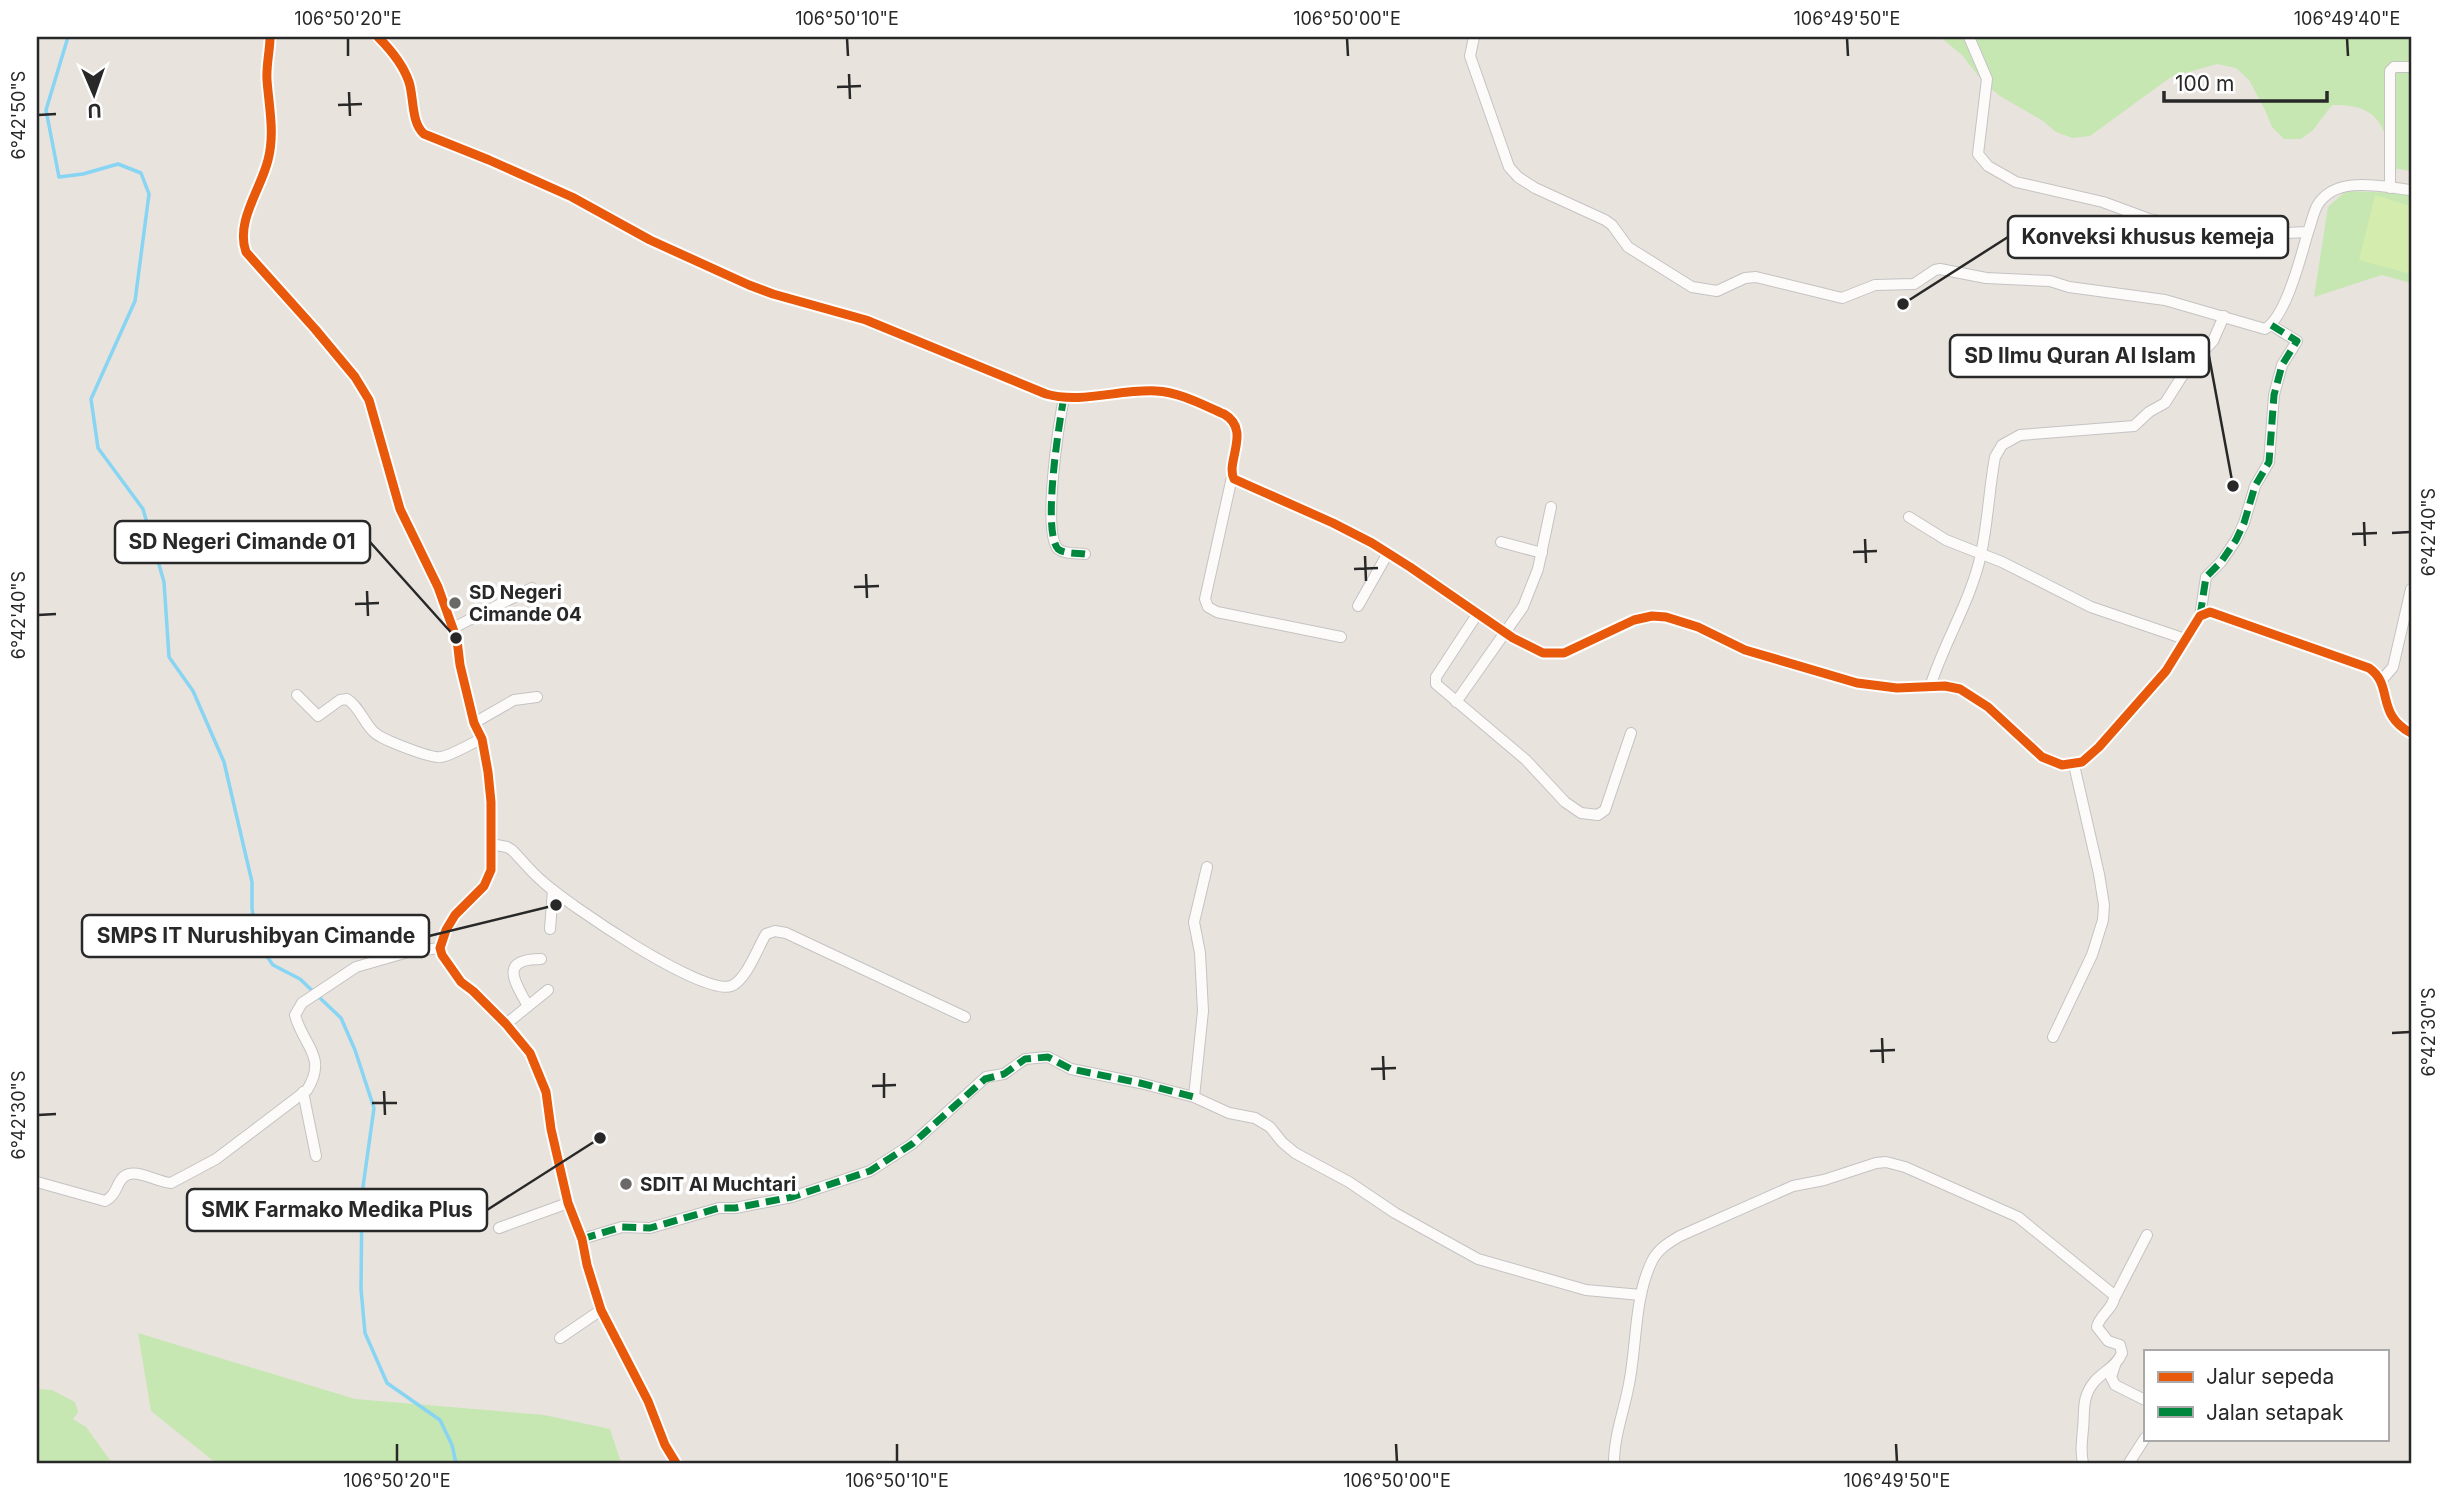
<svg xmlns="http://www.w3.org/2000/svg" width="2448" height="1500" font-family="Inter,sans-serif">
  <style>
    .green { fill: #c6e7b1 }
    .pitch { fill: #d4ecae }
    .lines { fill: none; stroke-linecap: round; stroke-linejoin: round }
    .stream { stroke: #87d4f3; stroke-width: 3.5 }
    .minor-casing { stroke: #c4c3c3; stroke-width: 12 }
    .minor { stroke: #fcfbfa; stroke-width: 10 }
    .quiet { stroke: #00873e; stroke-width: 7; stroke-dasharray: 14 7; stroke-linecap: butt }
    .cycleway-casing { stroke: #fff; stroke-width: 13 }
    .cycleway { stroke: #e8590c; stroke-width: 9 }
    .ticks { fill: none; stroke: #282828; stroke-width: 2.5 }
    .poi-dot { fill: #6b6967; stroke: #fff; stroke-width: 2.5 }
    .labels { text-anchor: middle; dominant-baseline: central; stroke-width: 7; stroke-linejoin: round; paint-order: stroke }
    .poi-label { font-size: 19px; font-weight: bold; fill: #282828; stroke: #fff; text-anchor: start }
    .leader { fill: none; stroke: #282828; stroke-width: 2.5 }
    .callout-dot { fill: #282828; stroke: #fff; stroke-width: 2.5 }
    .callout { fill: #fff; stroke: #282828; stroke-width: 2.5 }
    .callout-label { font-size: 21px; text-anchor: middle; font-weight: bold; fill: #282828 }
    .neatline { fill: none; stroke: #282828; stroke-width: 2.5 }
    .ticks-label { font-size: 18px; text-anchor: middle; fill: #282828 }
  </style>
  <rect width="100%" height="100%" fill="#e8e3dd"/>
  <g class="green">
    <path d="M1940,37H2411V171L2393,168C2386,128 2380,103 2332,105L2313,130L2301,139H2284L2272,127L2265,110L2249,80L2236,68L2217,64L2171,77L2090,136L2073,138L2056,132L2043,121L2000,96L1983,82L1962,55Z"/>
    <path d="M2346,191L2401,193L2411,196V283L2382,275L2314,297L2328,207Z"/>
    <path d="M138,1333L355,1399L544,1415L610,1429L621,1463H216L151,1411Z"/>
    <path d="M38,1389L52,1390L75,1402L78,1412L73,1419L86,1427L112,1463H37Z"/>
  </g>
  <path class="pitch" d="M2375,195L2411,206V274L2359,260Z"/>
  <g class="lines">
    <path class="stream" d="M68,37L46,110L59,177L83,174L118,164L141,173L149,194L135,301L91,399L98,448L143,509L164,582L169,657L193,691L224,762L252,882V908L256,941L273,965L300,979L341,1018L355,1050L374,1108L362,1194L361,1289L365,1333L387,1383L440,1420L452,1445L456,1463"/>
    <defs>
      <g id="minor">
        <path d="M270,37C270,51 266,65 267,80C269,107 275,133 268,160C261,189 235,222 246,252L315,329L355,377L369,400L400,509L438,587L457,640L460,665L474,723L482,739L488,772L491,802V870L484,886L455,915L446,930L440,948L442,955L461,982L473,991L506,1024L530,1053L546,1092L551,1129L568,1203L582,1239L587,1265L601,1310L648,1401L665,1445L676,1463"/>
        <path d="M378,37C391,50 403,64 409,82C414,97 411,123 424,134L489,160L572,197L650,240L749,285L773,294L866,320L1046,394C1081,404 1120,389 1156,391C1180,392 1203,405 1224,414C1252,430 1225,462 1234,479L1333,523L1372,543L1410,567L1513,638L1543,653H1564L1634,620L1652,616L1666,617L1698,627L1745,650L1857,683L1897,688L1945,686L1960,689L1988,707L2042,757L2062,765L2082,762L2099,747L2166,671L2200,616L2210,612L2369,668C2394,685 2375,714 2411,733"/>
        <path d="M1474,37L1470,56L1509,167L1518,177L1535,188L1605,220L1612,225L1628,247L1692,287L1717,291L1745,278L1756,277L1842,298L1875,285L1914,284L1935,270L1940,269L1986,278L2050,281L2069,287L2165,300L2265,329C2286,317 2301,256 2308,232"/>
        <path d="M1969,37L1987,79L1978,154L1988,166L2016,182L2103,202L2149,219L2201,230L2246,235L2308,232C2311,224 2313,214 2317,206C2335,174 2383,187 2411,190"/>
        <path d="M2390,188V71L2394,67H2411"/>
        <path d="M1064,397C1059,423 1042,531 1058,549C1064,554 1077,553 1085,554"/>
        <path d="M1232,477L1205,599L1208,607L1217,612L1341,637"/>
        <path d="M1909,517L1946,540L2002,562L2091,607L2185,639"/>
        <path d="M1501,542L1542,553"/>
        <path d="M1358,606L1388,553"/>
        <path d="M1478,613L1436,677V684L1526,760L1565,802L1581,813L1598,815L1605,810L1631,733"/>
        <path d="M2200,616L2206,577L2221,562L2236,540L2244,523L2255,486L2269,462L2274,395L2282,365L2297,341L2271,325"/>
        <path d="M453,628L532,588"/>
        <path d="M2381,681L2393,667L2411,589"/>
        <path d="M1930,687C1944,642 1971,601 1981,554C1988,522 1989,489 1995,457L2002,445L2020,435L2134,426L2149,412L2165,403L2186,370L2213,341L2224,316"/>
        <path d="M297,695L318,716L340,700L347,699C360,707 364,724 375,733C383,740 432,759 441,757C453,755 469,744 482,739"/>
        <path d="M1456,702L1523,607L1538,569L1551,507"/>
        <path d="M474,723L514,700L537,697"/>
        <path d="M491,844L507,847L512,850C522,860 531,872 542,881C567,904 702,996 731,986C746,981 758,947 766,934L775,931L786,933L965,1017"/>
        <path d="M550,929L553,890"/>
        <path d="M528,1006C514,981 499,959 541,959"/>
        <path d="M506,1024L548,990"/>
        <path d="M2053,1037L2092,955L2103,920L2104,905L2099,874L2074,765"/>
        <path d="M303,1092L316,1156"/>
        <path d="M1194,1097L1203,1011L1200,953L1194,922L1207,867"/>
        <path d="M37,1182L105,1201C113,1197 115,1191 119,1183C129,1162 154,1182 171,1183L216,1159L307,1090C328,1056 303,1046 295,1015L302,1003L356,967L408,952L440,948"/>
        <path d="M499,1228L568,1203"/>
        <path d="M582,1239L622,1227L650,1228L719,1208H735L792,1197L870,1171L912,1144L986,1077L1004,1074L1025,1059L1048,1057L1071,1069L1140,1083L1194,1097L1229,1113L1255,1118L1270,1127L1282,1142L1295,1153L1349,1182L1395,1213L1478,1259L1586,1290L1641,1295"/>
        <path d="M2115,1297L2147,1235"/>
        <path d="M560,1338L601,1310"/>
        <path d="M2115,1365L2111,1377L2115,1385L2145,1400"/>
        <path d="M1614,1463C1614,1436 1624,1411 1629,1384C1637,1344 1634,1298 1652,1261C1658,1249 1668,1243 1680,1236L1793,1186L1824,1180L1876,1163L1886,1162L1905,1167L2018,1217L2114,1295C2116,1307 2099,1315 2097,1327L2108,1341L2120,1345L2122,1353C2117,1366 2104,1371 2095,1381C2081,1397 2085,1411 2083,1429C2082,1442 2080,1451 2083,1463"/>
        <path d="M2129,1463L2145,1438"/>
      </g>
    </defs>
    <use href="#minor" class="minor-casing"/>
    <use href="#minor" class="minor"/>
    <g class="quiet">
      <path d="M1064,397C1059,423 1042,531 1058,549C1064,554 1077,553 1085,554"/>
      <path d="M2200,616L2206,577L2221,562L2236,540L2244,523L2255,486L2269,462L2274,395L2282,365L2297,341L2271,325"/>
      <path d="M582,1239L622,1227L650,1228L719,1208H735L792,1197L870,1171L912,1144L985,1079L1004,1074L1025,1059L1048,1057L1071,1069L1140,1083L1194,1097"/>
    </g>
    <defs>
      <g id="cycleway">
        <path d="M270,37C270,51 266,65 267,80C269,107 275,133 268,160C261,189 235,222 246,252L315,329L355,377L369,400L400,509L438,587L457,640L460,665L474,723L482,739L488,772L491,802V870L484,886L455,915L446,930L440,948L442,955L461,982L473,991L506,1024L530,1053L546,1092L551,1129L568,1203L582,1239L587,1265L601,1310L648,1401L665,1445L676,1463"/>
        <path d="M378,37C391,50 403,64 409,82C414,97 411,123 424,134L489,160L572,197L650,240L749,285L773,294L866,320L1046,394C1081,404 1120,389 1156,391C1180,392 1203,405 1224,414C1252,430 1225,462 1234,479L1333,523L1372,543L1410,567L1513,638L1543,653H1564L1634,620L1652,616L1666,617L1698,627L1745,650L1857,683L1897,688L1945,686L1960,689L1988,707L2042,757L2062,765L2082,762L2099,747L2166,671L2200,616L2210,612L2369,668C2394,685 2375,714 2411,733"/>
      </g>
    </defs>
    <use href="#cycleway" class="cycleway-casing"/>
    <use href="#cycleway" class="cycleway"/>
  </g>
  <path class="ticks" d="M348,38V56M847,38L848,56M1347,38L1348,56M1847,38L1848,56M2347,38L2348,56M849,74L850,99M837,87L861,86M349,92L350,116M338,105L362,104M38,115L56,114M2364,522L2365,546M2392,533L2410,532M2352,534L2377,533M1865,539L1866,563M1853,552L1877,551M1365,556L1366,581M1354,569L1378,568M866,574L867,598M854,587L879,586M367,591L368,616M355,604L379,603M38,615L56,614M2392,1033L2410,1032M1882,1038L1883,1063M1870,1051L1895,1050M1383,1056L1384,1080M1371,1069L1396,1068M884,1073V1098M872,1086L896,1085M384,1091L385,1115M372,1103H397M38,1115L56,1114M397,1444V1462M897,1444V1462M1396,1444L1397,1462M1896,1444L1897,1462"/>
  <g class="poi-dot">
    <circle cx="455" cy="603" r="7"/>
    <circle cx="626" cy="1184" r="7"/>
  </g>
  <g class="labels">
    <g class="poi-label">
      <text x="469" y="592">SD Negeri<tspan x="469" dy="22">Cimande 04</tspan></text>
      <text x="640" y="1184">SDIT Al Muchtari</text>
    </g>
  </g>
  <path class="leader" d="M1903 304L2008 237M2233 486L2209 356M456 638L370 542M556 905L429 936M600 1138L487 1210"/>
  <g class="callout-dot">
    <circle cx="1903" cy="304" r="7"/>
    <circle cx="2233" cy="486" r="7"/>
    <circle cx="456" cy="638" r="7"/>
    <circle cx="556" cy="905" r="7"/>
    <circle cx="600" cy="1138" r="7"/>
  </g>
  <g class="callout">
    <rect x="2008" y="216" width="280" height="42" rx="7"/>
    <rect x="1950" y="335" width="259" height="42" rx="7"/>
    <rect x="115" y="521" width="255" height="42" rx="7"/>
    <rect x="82" y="915" width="347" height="42" rx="7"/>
    <rect x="187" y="1189" width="300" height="42" rx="7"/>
  </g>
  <g class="callout-label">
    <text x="2148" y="244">Konveksi khusus kemeja</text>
    <text x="2080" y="363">SD Ilmu Quran Al Islam</text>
    <text x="242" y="549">SD Negeri Cimande 01</text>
    <text x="256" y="943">SMPS IT Nurushibyan Cimande</text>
    <text x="337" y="1217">SMK Farmako Medika Plus</text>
  </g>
  <rect width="2448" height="1500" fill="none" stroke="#ffffff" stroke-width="77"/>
  <rect x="2144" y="1350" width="245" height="91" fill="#ffffff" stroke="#a9a9a9" stroke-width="2"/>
  <rect x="2158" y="1372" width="35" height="10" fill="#e8590c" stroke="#a9a9a9" stroke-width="2"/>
  <text x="2206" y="1384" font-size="21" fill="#282828">Jalur sepeda</text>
  <rect x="2158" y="1407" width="35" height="10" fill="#00873e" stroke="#a9a9a9" stroke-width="2"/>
  <text x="2206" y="1420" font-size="21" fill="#282828">Jalan setapak</text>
  <g transform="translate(94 94) rotate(178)" stroke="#ffffff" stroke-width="5" paint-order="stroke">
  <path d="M0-5L12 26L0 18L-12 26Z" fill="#282828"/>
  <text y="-10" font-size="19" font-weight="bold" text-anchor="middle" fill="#282828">U</text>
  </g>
  <path d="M2164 91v10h163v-10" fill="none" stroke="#282828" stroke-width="3.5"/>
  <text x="2175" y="91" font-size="21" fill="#282828" stroke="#ffffff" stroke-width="5" paint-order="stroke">100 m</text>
  <rect x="38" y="38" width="2372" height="1424" class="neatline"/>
  <g class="ticks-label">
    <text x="348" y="25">106°50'20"E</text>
    <text x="847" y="25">106°50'10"E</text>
    <text x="1347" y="25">106°50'00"E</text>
    <text x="1847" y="25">106°49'50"E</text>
    <text x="2347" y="25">106°49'40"E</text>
    <text transform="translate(19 115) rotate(-90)" y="6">6°42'50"S</text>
    <text transform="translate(2429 532) rotate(-90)" y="6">6°42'40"S</text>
    <text transform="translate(19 615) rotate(-90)" y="6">6°42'40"S</text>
    <text transform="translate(2429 1032) rotate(-90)" y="6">6°42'30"S</text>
    <text transform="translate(19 1115) rotate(-90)" y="6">6°42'30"S</text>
    <text x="397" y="1487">106°50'20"E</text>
    <text x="897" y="1487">106°50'10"E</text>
    <text x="1397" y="1487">106°50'00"E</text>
    <text x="1897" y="1487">106°49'50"E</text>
  </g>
</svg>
